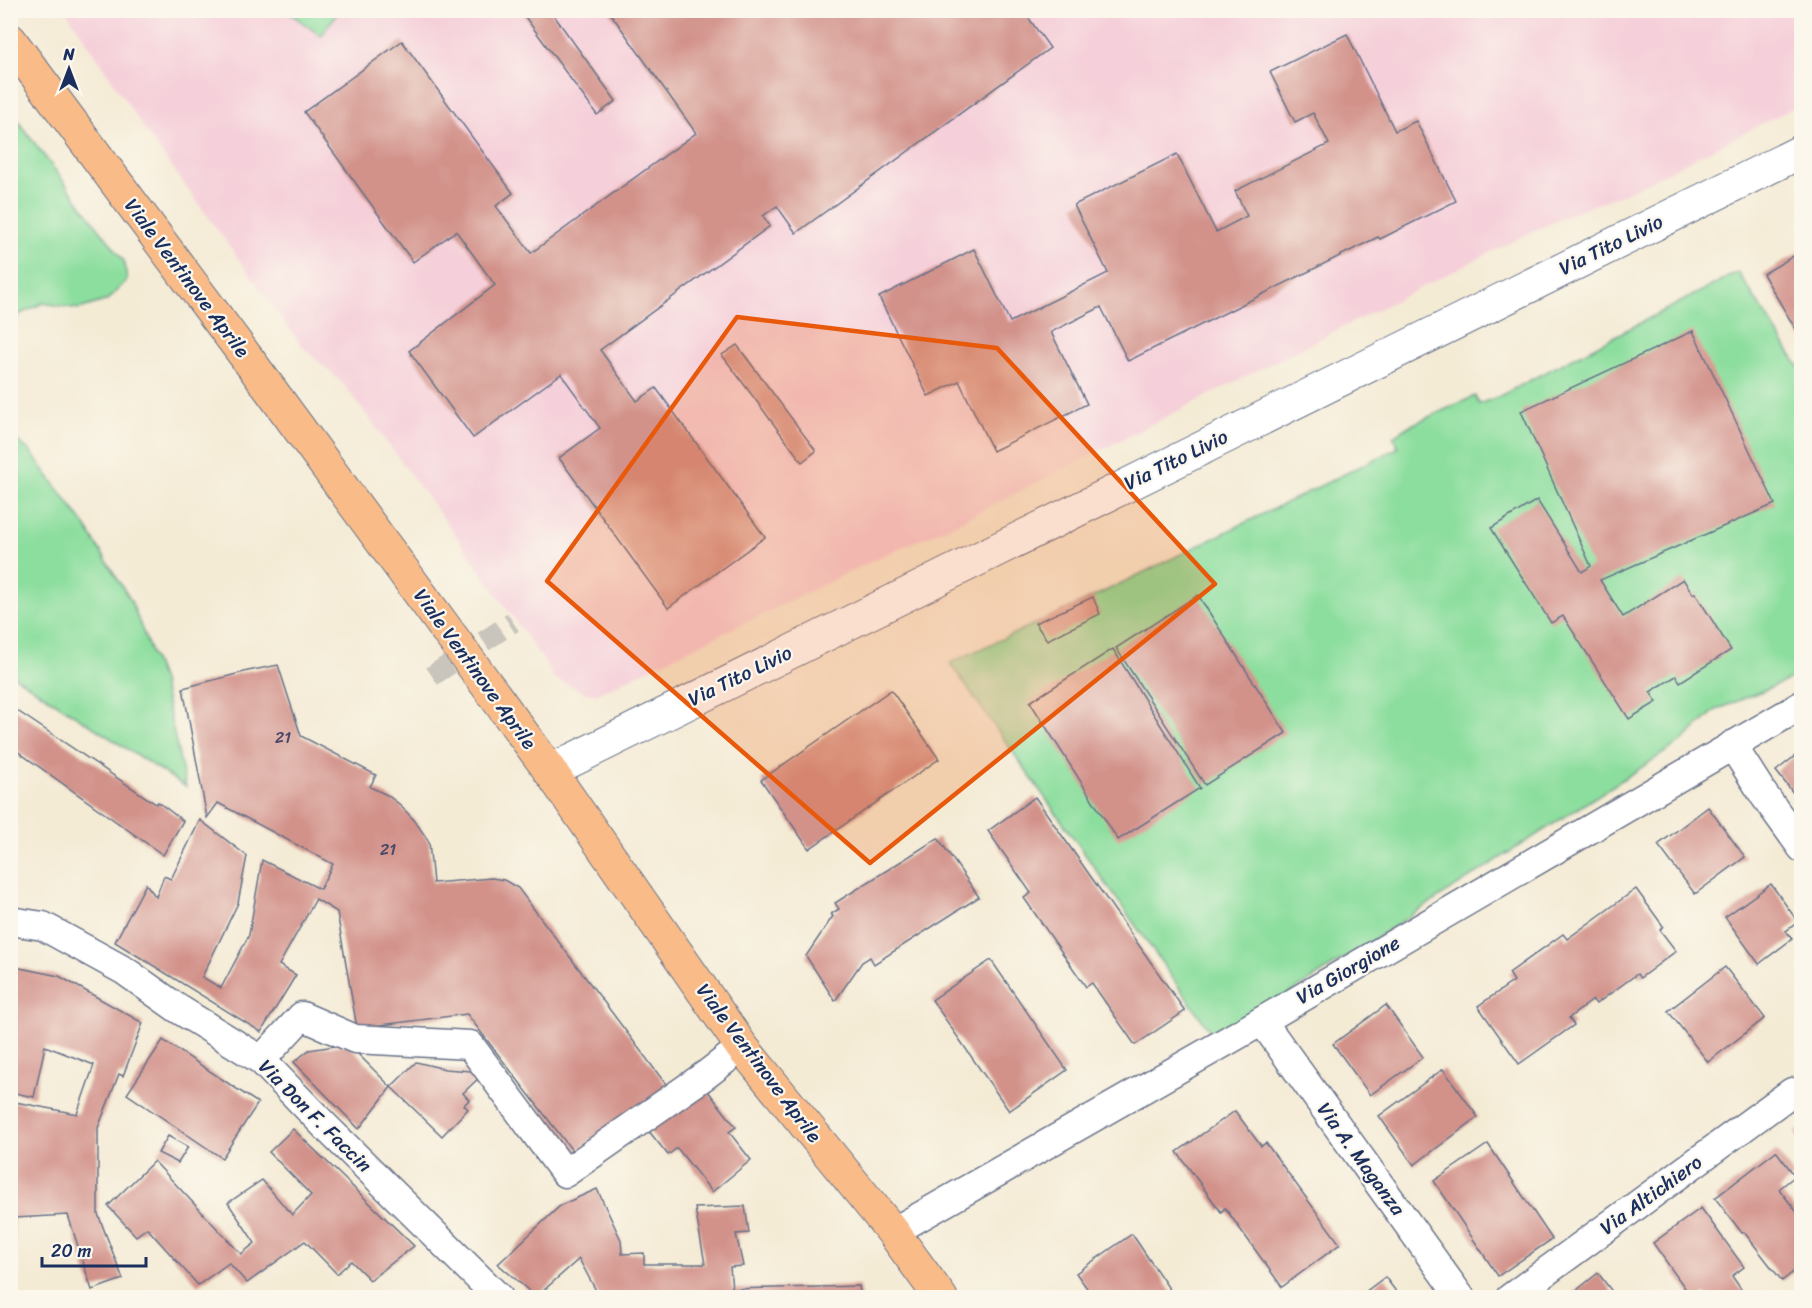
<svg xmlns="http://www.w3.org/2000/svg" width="1812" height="1308" font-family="Sriracha,sans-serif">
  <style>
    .built { fill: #f5cfd9 }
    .green { fill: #8cde9e; stroke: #54867e; stroke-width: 1.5 }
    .building { fill: #d2928a }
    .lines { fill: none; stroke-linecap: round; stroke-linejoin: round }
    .pedestrian-tunnel { stroke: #c9c5bd; stroke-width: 21; stroke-dasharray: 21 10; stroke-linecap: butt }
    .minor-casing { stroke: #677188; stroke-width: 31 }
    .tertiary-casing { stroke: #677188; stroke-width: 35 }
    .primary-casing { stroke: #677188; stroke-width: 35 }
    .minor { stroke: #fff; stroke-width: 28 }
    .tertiary { stroke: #fff; stroke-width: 33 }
    .primary { stroke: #f9bc89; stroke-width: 33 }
    .marked { fill: #e8590c; fill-opacity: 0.2; stroke: #e8590c; stroke-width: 4.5; stroke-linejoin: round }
    .labels { text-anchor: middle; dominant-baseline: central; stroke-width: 4.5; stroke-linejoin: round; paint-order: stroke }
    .number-label { font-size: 16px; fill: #494869 }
    .street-label { font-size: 20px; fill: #1b2f5e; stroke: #fbf7ec }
  </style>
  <rect width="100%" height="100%" fill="#fbf7ec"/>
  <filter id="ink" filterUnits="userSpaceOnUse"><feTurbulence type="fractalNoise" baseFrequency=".0167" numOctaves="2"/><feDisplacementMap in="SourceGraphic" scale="12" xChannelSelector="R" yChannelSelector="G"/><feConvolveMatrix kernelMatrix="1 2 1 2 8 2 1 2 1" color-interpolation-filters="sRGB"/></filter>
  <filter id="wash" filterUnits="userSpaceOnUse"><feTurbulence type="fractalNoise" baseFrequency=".008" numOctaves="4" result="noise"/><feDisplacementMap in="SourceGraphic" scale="24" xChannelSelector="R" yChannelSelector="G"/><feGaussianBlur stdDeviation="1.35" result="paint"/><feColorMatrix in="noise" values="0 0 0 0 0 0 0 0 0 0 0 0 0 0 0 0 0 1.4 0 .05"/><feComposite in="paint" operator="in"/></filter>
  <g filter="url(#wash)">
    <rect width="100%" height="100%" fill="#f4ebd5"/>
    <path class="built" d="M339,10L1801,11V104L1626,193L1575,212L1517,239L949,527L891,552L597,694L586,693L553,678L549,669L457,537L345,386L302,346L147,133L66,11H287L320,35Z"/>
    <g class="green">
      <path d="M287,11H339L321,36Z"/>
      <path d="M11,112L124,261L127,280L108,300L79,309L43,303L18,315L11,328Z"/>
      <path d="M1738,272L1801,370V675L1716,710L1681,742L1236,1028L1215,1038L950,663L1093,597L1398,448L1393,436L1409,426L1475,396L1479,404L1500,396Z"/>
      <path d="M10,435L30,451L84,524L131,601L162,681L186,787L11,674Z"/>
    </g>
    <g id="blocks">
      <g class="building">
        <path d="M520,10H550L616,101L597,115Z"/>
        <path d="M608,10H1023L1050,48L796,233L777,206L763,216L770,226L600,350L637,401L656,388L765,537L668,608L559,458L600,428L561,374L473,438L409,351L495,285L456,231L413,262L304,112L402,41L513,193L496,206L531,253L696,133Z"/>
        <path d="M1347,34L1395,131L1416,121L1456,201L1380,239L1378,237L1128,361L1101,307L1051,332L1087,404L993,451L959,381L928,396L879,297L974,249L1010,322L1108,273L1074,205L1177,154L1216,232L1247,216L1235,191L1329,144L1313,113L1295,122L1270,72Z"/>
        <path d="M1802,251V340L1763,274Z"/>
        <path d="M1693,331L1775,504L1600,580L1623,617L1683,579L1693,594L1695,593L1731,650L1680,682L1676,676L1650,692L1657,702L1629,719L1563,616L1551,623L1491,528L1537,500L1582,572L1591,566L1521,411Z"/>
        <path d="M737,345L816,451L802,462L722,355Z"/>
        <path d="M1198,595L1286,733L1205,785L1116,648Z"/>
        <path d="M1093,597L1100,614L1047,640L1035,623Z"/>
        <path d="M1113,649L1200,788L1118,840L1030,702Z"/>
        <path d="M278,665L301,736L376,775L370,787L387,795L399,804L415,821L429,842L433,883L492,878L504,880L518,888L668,1087L574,1153L467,1014L357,1028L337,912L316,899L279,965L296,975L261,1032L115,942L146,884L156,897L164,876L171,879L200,820L247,856L238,903L202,977L221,988L249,935L262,860L320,889L333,864L218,803L207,818L183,688L248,671Z"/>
        <path d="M891,690L939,759L809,849L761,780Z"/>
        <path d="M10,706L156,804L158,802L183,821L163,855L10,746Z"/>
        <path d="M1800,752L1802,754V804L1776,771Z"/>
        <path d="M1035,797L1185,1011L1135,1045L1092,983L1086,987L1024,898L1031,893L988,831Z"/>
        <path d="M1708,807L1745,857L1695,894L1658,845Z"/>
        <path d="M938,838L979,897L874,964L870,957L862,962L835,1001L806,956L833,916L831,914L839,909L835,903Z"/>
        <path d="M1771,884L1798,922L1786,931L1792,939L1759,964L1725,917Z"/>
        <path d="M1636,889L1663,926L1660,930L1676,951L1640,978L1637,974L1596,1004L1593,1000L1569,1018L1574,1025L1519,1064L1478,1006L1514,981L1509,973L1563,934L1567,939Z"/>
        <path d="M991,960L1067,1070L1009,1111L932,1000Z"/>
        <path d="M10,966L59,976L143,1023L123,1076L119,1074L98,1128V1214L123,1279L92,1290L68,1215L14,1218L16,1287H10V1101L77,1114L94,1065L45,1046L34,1097L10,1092Z"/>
        <path d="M1725,967L1765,1018L1708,1062L1668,1011Z"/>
        <path d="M1386,1005L1423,1057L1370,1095L1333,1044Z"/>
        <path d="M163,1040L258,1103L222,1158L127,1094Z"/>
        <path d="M348,1044L391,1087L359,1129L294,1062L309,1050Z"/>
        <path d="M416,1062L445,1069L485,1072L463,1093L469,1100L464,1105L468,1109L442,1136L391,1087Z"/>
        <path d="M1443,1069L1478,1117L1414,1165L1379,1116Z"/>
        <path d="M704,1086L736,1127L729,1132L751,1160L712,1192L677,1148L668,1155L648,1130Z"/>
        <path d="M1235,1111L1261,1146L1266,1143L1340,1244L1282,1287L1225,1208L1221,1212L1177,1152Z"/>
        <path d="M1802,1128V1141L1795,1133Z"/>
        <path d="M293,1129L414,1246L370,1280L351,1261L337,1274L305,1241L247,1283L229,1263L198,1285L147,1228L136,1236L108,1206L154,1161L241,1254L255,1243L228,1203L262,1180L292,1215L311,1195L269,1152Z"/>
        <path d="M168,1136L188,1147L178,1163L158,1153Z"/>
        <path d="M1488,1144L1552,1239L1498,1276L1434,1181Z"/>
        <path d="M1776,1151L1795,1176L1779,1189L1800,1216L1802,1215V1265L1782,1281L1744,1232L1742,1233L1715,1198Z"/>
        <path d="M597,1189L621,1240L622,1254L644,1253V1264H705L695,1208L745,1206L749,1233L736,1234L743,1266L730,1267L732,1289L859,1286L861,1298H600L579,1259L536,1297L498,1264L561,1205Z"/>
        <path d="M1701,1208L1744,1267L1732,1276L1747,1298H1708L1705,1294L1700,1298H1692L1653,1243Z"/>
        <path d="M1132,1234L1172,1293L1166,1298H1094L1076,1273Z"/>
        <path d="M1598,1273L1617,1298H1567Z"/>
        <path d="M1385,1277L1401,1298H1357Z"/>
      </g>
    </g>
  </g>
  <g filter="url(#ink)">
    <use href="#blocks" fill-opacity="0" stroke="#677188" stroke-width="1.5"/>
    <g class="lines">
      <path class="pedestrian-tunnel" d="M432,676L513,622"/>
      <defs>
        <g id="minor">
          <path d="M1732,745L1764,795L1802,848"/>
          <path d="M10,921L43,926L125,971L177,1008L261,1060L325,1126L499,1298"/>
          <path d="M1262,1021L1461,1298"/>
          <path d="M261,1060L302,1016L355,1039L470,1045L565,1173L707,1074L742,1047"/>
          <path d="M893,1232L1262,1021L1802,705"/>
          <path d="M1510,1298L1792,1092"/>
        </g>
        <path id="tertiary" d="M550,771L1802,151"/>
        <path id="primary" d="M10,40L267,385L550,771L742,1047L893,1232L941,1298"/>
      </defs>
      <use href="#minor" class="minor-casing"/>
      <use href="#tertiary" class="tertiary-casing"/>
      <use href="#primary" class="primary-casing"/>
      <use href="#minor" class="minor"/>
      <use href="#tertiary" class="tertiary"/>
      <use href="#primary" class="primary"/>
    </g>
  </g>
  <path class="marked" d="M737,317L997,348L1215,584L870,863L547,581Z"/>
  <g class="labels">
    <g class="number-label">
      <text x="283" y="737">21</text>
      <text x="388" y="849">21</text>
    </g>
    <g class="street-label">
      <text transform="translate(1611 245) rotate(-26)">Via Tito Livio</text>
      <text transform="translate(187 278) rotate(53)">Viale Ventinove Aprile</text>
      <text transform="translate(1176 460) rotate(-26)">Via Tito Livio</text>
      <text transform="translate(475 669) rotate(54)">Viale Ventinove Aprile</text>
      <text transform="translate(740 676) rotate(-26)">Via Tito Livio</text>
      <text transform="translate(1348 970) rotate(-30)">Via Giorgione</text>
      <text transform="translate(759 1063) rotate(53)">Viale Ventinove Aprile</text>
      <text transform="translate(315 1116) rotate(45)">Via Don F. Faccin</text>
      <text transform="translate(1361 1159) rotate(54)">Via A. Maganza</text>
      <text transform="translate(1651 1195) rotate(-36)">Via Altichiero</text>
    </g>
  </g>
  <rect width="1812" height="1308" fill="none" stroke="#fbf7ec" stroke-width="36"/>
  <g transform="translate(69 69)" stroke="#fbf7ec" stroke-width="4.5" paint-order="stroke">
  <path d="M0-4.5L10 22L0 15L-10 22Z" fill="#1b2f5e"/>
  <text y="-9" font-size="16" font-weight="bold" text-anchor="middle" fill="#1b2f5e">N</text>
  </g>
  <path d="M42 1257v9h104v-9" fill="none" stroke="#1b2f5e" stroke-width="3"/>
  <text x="51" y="1257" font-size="18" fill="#1b2f5e" stroke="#fbf7ec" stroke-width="4.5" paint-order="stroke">20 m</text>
</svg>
